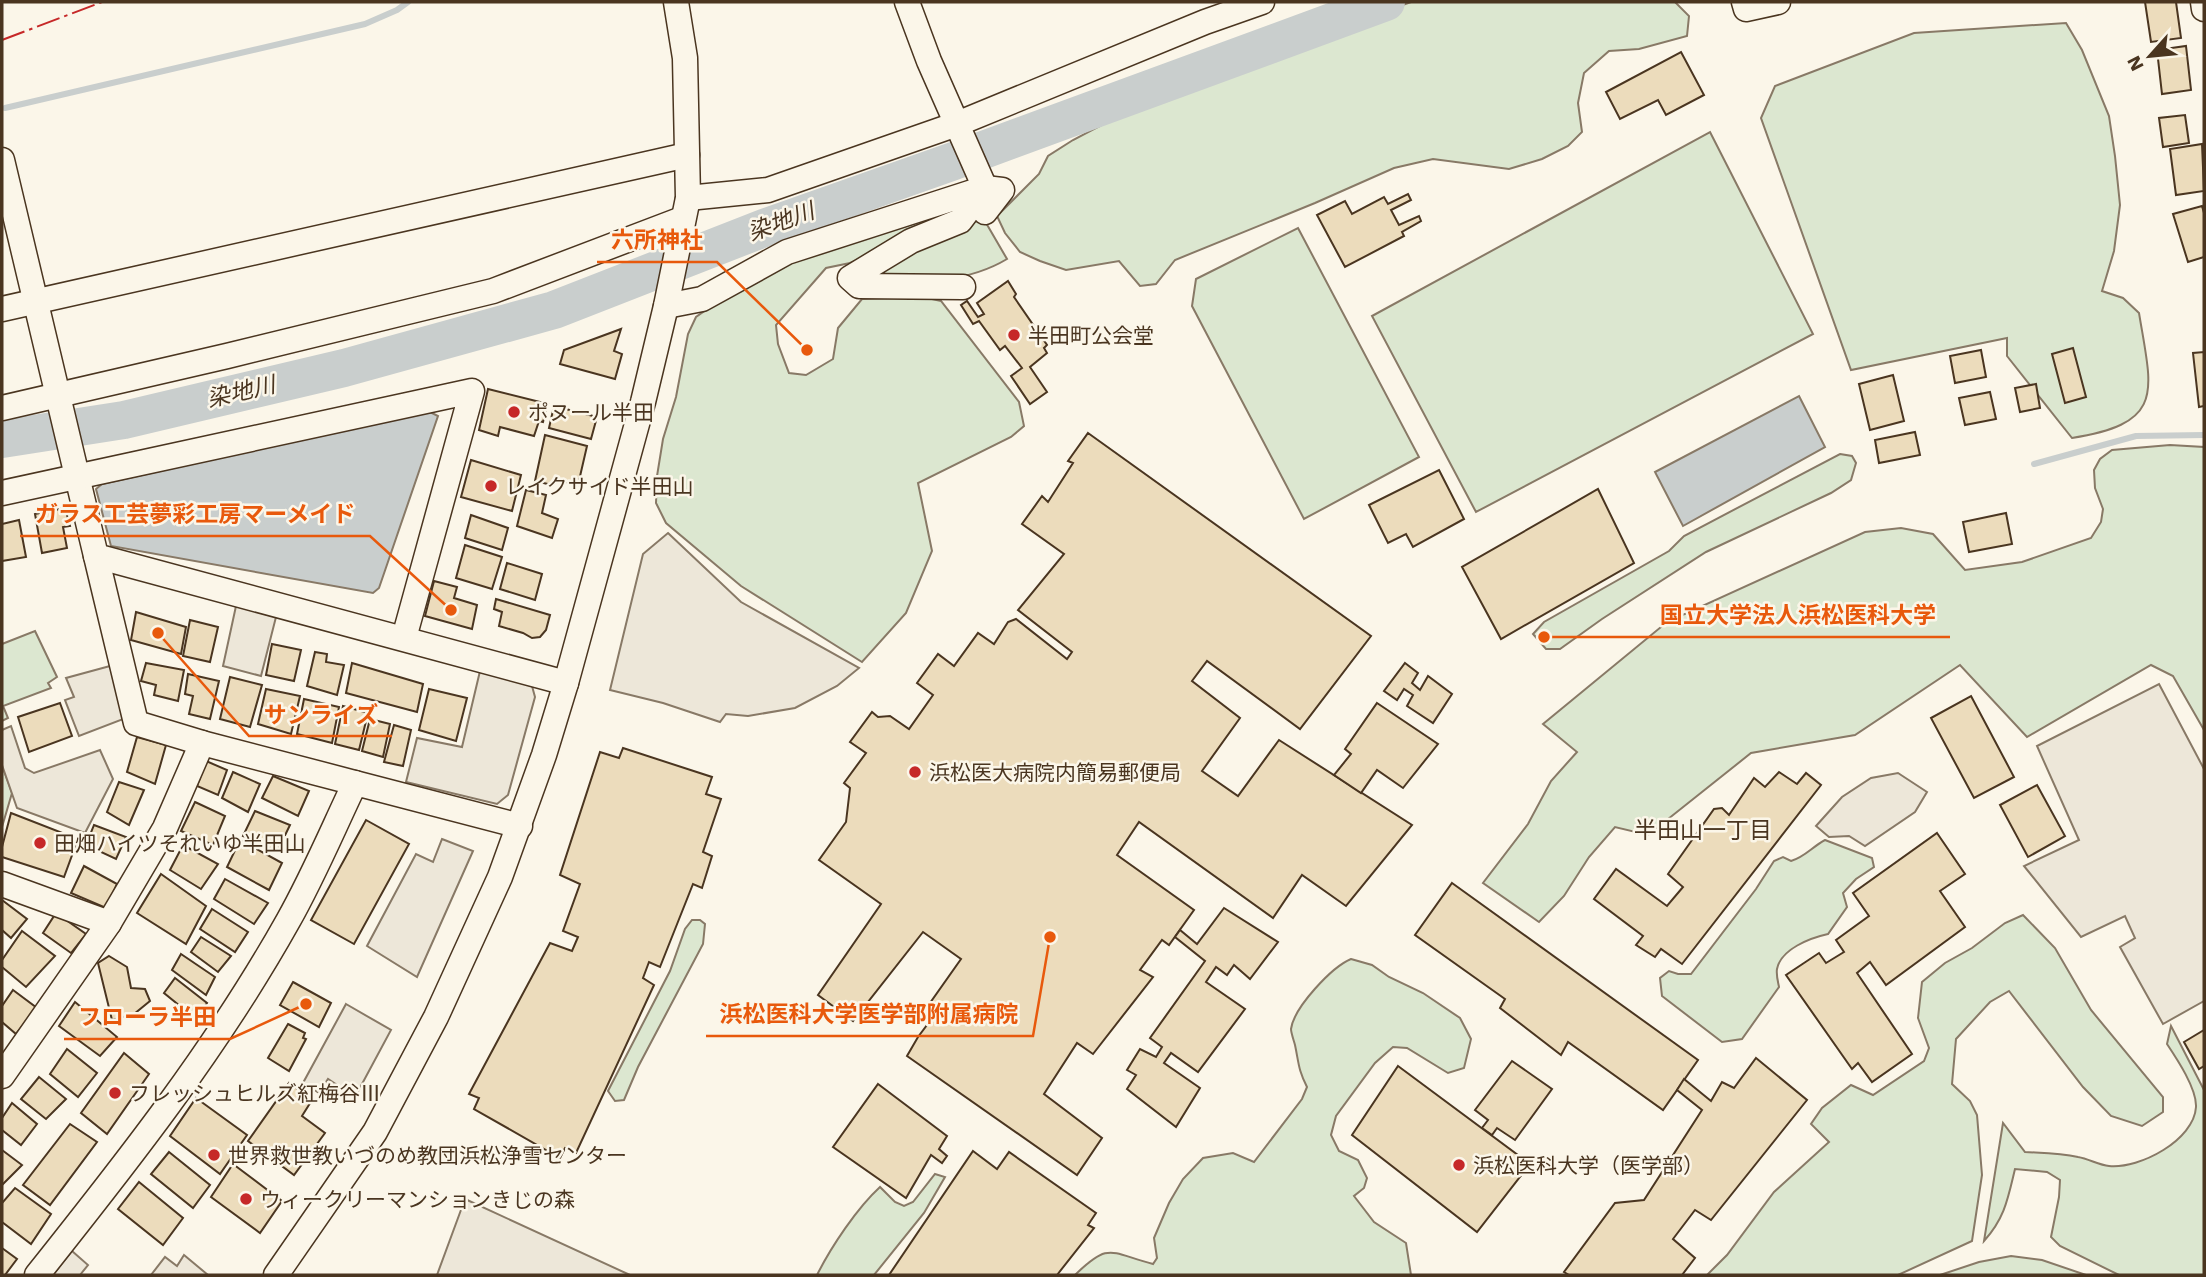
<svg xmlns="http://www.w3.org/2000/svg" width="2206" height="1277" font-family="'Work Sans','Noto Sans JP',sans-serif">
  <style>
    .green { fill: #dce7d0; stroke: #887966; stroke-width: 2 }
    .parking { fill: #ede7d9; stroke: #887966; stroke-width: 2 }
    .water { fill: #c9cecd; stroke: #887966; stroke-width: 2 }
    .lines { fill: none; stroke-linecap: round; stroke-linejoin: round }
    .stream { stroke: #c9cecd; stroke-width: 6 }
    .river { stroke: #c9cecd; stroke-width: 38 }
    .building { fill: #ecdcbc; stroke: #4a3520; stroke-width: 2 }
    .minor-casing { stroke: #4a3520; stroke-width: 27 }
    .minor { stroke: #fbf6e9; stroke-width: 24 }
    .power { stroke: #c62828; stroke-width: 2; stroke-dasharray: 24 5 3.5 5; stroke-linecap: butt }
    .poi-dot { fill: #c62828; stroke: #fbf6e9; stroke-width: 2.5 }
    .labels { text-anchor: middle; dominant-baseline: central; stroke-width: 5; stroke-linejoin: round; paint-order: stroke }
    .poi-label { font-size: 21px; fill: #4a3520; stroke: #fbf6e9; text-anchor: start }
    .water-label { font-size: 23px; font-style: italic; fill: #4a3520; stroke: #fbf6e9 }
    .neighbourhood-label { font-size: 23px; fill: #4a3520; stroke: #fbf6e9 }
    .leader { fill: none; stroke: #e8590c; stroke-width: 2.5 }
    .callout-dot { fill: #e8590c; stroke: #fbf6e9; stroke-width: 2.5 }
    .callout-label { font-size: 23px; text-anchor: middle; font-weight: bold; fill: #e8590c; stroke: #fbf6e9; stroke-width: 5; stroke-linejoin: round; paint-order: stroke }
  </style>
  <rect width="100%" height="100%" fill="#fbf6e9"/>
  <g class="green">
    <path d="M1411,2H1675L1689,16L1687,36L1639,49L1609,51L1584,73L1578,103L1582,132L1568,146L1542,159L1509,169L1433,159L1394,168L1315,203L1175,260L1156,284L1140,286L1119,261L1066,270L1040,261L1020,252L1005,233L997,216L1039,174L1048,156L1073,140L1147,101L1267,53Z"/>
    <path d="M2066,23L2082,50L2109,116L2115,156L2120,205L2114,251L2102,291L2123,298L2139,313C2152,392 2166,423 2072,438L2007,356V338L1851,370L1761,118L1775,86L1914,33Z"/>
    <path d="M1710,132L1813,334L1476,512L1372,316Z"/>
    <path d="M971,198L954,218L850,263L826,268L776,325L778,344L789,373L806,375L833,359L838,328L862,299L923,297L941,301L1019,402L1024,426L1011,437L918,483L932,551L906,613L862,662L741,586L666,523L656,503L657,476L663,439L676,397L688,334L696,317L736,289L788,258Z"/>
    <path d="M982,216L1007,259C964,285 913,282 863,282L874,267Z"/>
    <path d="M1298,228L1419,457L1304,519L1192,306L1196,279Z"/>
    <path d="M2170,445L2204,447V730L2173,676L2151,665L2027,737L1960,665L1855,735L1751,753L1648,835L1615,827L1589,857L1564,896L1539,922L1483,883L1528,824L1551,781L1577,752L1543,724L1667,622L1865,532L1901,528L1933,534L1965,570L2022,562L2091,538L2101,522L2103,509L2095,488L2094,470L2100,459L2112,450Z"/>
    <path d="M1840,454L1852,456L1856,463L1851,480L1831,493L1706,552L1602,619L1560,649H1546L1533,634L1544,622L1669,551L1684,536Z"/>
    <path d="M35,631L57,677L48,683L51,688L3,706L8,718L2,721V644Z"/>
    <path d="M2,765L12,793L2,827Z"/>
    <path d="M1825,840L1872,858L1874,867L1856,879L1843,893L1847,907L1828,934C1810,938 1781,949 1777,969C1776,975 1778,982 1779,987L1742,1039L1722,1042L1662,996L1660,978L1669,971L1678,974H1691L1756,889L1774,861L1783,857L1791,861C1805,857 1812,847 1825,840Z"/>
    <path d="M2023,915L2055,948L2091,1010L2163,1097V1112L2142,1126L2111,1116L2083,1087L2009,991L1990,1002L1956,1039L1952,1084L1970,1101L1977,1115L1982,1175L1972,1241L1898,1275H1707L1727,1255L1774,1192L1829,1142L1811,1124L1822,1108L1851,1085L1873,1095L1924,1061L1929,1048L1918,1018L1922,982L1945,963L1972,948L2005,923Z"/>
    <path d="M692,920H700L705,924L703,944L638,1067L624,1100L615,1101L608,1091L670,971L685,929Z"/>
    <path d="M1351,959L1372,965L1389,977L1423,993L1460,1018L1471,1039L1464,1068L1448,1073L1407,1048L1393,1047L1375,1063L1336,1116L1331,1135L1339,1151L1358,1160L1367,1178L1364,1188L1354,1196L1374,1222L1406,1243L1411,1275H1075C1110,1241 1110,1253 1153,1264L1157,1258L1154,1238L1169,1203L1183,1179L1203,1158L1233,1153L1254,1162L1302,1099L1307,1087C1298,1069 1299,1064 1295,1045C1294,1041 1291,1033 1291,1029C1294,1007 1332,967 1351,959Z"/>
    <path d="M2171,1026L2204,1090V1275H2119L2060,1246L2051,1237L2059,1197L2060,1180L2047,1172L2015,1169C2008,1198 2005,1218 1984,1241L2003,1123L2025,1152C2043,1153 2060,1153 2078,1157C2089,1159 2099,1165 2109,1166C2140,1169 2194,1140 2196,1107C2197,1089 2177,1059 2167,1044Z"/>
    <path d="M935,1174L945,1177L924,1213L874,1275H817C831,1247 857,1208 880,1187L895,1202L904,1206L913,1202Z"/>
    <path d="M2011,1256L2042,1260L2086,1275H1940L1979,1262Z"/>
  </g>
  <g class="parking">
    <path d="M668,533L741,602L859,668L837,686L795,708L748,716L726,714L720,722L663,703L610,690L643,554Z"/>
    <path d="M236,606L276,617L261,676L223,666Z"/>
    <path d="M110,666L126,718L79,736L65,700L74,697L66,678Z"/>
    <path d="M480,671L532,686L535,697L508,795L497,804L406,782L417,738L462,747Z"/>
    <path d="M2159,684L2204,769V1001L2163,1024L2120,947L2135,938L2125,916L2081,937L2024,866L2079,840L2037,746Z"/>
    <path d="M11,726L25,768L34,773L100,750L113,779L85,833L17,808L2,765V730Z"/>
    <path d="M1898,773L1927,792L1915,812L1865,846L1849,836L1829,837L1816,826L1842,797L1871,778Z"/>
    <path d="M442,839L473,851L417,977L367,946L416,854L433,862Z"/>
    <path d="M346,1004L391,1030L355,1097L328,1079L319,1093L303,1083Z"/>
    <path d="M465,1199L630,1275H437Z"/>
    <path d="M72,1251L88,1265L80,1275H53Z"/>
    <path d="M184,1255L208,1275H151L165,1257L177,1266Z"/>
  </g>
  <g class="water">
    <path d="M1799,396L1825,447L1683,526L1655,472Z"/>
    <path d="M428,411L438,416L379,588L373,593L111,546L96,489L102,484Z"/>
  </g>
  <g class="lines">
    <g class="stream">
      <path d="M5,108L365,24L397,10L408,2"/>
      <path d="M2034,464L2136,436L2204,435"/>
    </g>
    <path class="river" d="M2,439L124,420L344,368L554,310L764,228L951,162L1386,2"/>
  </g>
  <g class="building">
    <path d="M2145,2H2176L2181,38L2151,42Z"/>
    <path d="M2186,46L2191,90L2162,94L2157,50Z"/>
    <path d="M1681,52L1704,95L1666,115L1658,100L1620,119L1606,92Z"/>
    <path d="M2185,115L2189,143L2163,147L2159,118Z"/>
    <path d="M2202,144L2204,191L2176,195L2170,149Z"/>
    <path d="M1408,194L1411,200L1391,210L1399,225L1419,216L1421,221L1402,232L1404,236L1345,267L1317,215L1345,201L1352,214L1384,197L1388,204Z"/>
    <path d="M2202,206L2204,213V257L2188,262L2173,214Z"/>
    <path d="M1008,281L1016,294L1014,297L1047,345L1044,348L1047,353L1030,367L1047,392L1030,404L1011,376L1022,368L1005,346L1000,350L979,321L973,324L961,305L967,301L978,317L984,314L977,303Z"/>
    <path d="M621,329L614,351L622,354L615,379L560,364L564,350Z"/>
    <path d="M2073,348L2086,397L2065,403L2052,354Z"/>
    <path d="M1981,350L1986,377L1955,383L1950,356Z"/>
    <path d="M2204,352V406L2199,407L2193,353Z"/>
    <path d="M1893,375L1904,421L1870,430L1859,384Z"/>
    <path d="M2036,384L2040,408L2020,412L2015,388Z"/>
    <path d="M488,389L548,404L543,422L539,421L534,436L500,427L498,436L479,430Z"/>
    <path d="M1990,392L1996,419L1965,425L1959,398Z"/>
    <path d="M554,406L597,417L591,439L549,428Z"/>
    <path d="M1915,432L1920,455L1879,463L1875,440Z"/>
    <path d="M1088,433L1371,636L1300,729L1207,661L1192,681L1240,718L1202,771L1238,796L1279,740L1412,825L1346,906L1302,875L1273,918L1139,822L1117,855L1194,910L1169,945L1162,940L1140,970L1153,977L1093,1054L1077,1043L1044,1094L1102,1138L1077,1175L907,1056L918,1037L939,1009L930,1003L961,959L923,932L853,1021L818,995L881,904L819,860L846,822L850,788L844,783L866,753L850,742L872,712L878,717L890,716L909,729L933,695L917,683L938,654L954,666L978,633L994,644L1008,622L1016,619L1067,659L1072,652L1018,610L1064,554L1022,524L1042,496L1048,502L1073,463L1068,461Z"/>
    <path d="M545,435L587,446L578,485L554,479L552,485L535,481Z"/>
    <path d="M471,460L521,475L512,511L461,497Z"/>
    <path d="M1439,470L1464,519L1413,547L1406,534L1388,543L1369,505Z"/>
    <path d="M1598,489L1634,563L1501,639L1462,567Z"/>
    <path d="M526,490L546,495L542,513L558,519L552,538L517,526Z"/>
    <path d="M65,508L70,526L63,527L67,548L42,553L35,514Z"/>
    <path d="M2006,513L2012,544L1969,552L1963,522Z"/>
    <path d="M471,515L508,528L502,550L465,538Z"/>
    <path d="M19,520L26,557L2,561V524Z"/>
    <path d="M465,545L502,557L492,589L456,578Z"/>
    <path d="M507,563L542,574L535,600L500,589Z"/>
    <path d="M434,581L457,587L454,598L477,605L472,629L425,616Z"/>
    <path d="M496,599L550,615L546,630L540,637L532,638L523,633L499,626L502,612L494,609Z"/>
    <path d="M136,612L186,627L181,654L131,640Z"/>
    <path d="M190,620L218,627L210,662L183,656Z"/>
    <path d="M272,644L301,650L294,681L266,675Z"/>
    <path d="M315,652L327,654L326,662L344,665L337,695L307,686Z"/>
    <path d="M146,663L184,670L178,701L154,695L156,685L141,681Z"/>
    <path d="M352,663L423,684L417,712L346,693Z"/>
    <path d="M1405,663L1418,673L1412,683L1420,690L1428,676L1452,694L1433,723L1407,706L1413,695L1404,689L1397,700L1384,691Z"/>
    <path d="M188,674L219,681L210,719L189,714L193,696L185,694Z"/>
    <path d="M230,677L262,685L250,727L220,719Z"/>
    <path d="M266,689L300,696L291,734L258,724Z"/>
    <path d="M429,689L467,698L456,741L419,730Z"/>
    <path d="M1971,696L2014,777L1974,798L1931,718Z"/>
    <path d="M304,699L339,707L332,743L297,734Z"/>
    <path d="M60,703L72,736L29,752L18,717Z"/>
    <path d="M1377,703L1438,744L1403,788L1377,770L1361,793L1334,775L1351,754L1345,749Z"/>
    <path d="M343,706L368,713L359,750L335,744Z"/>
    <path d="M370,719L390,724L383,757L362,751Z"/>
    <path d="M394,725L411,730L403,766L384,762Z"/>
    <path d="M137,737L166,745L155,784L127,772Z"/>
    <path d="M623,748L712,777L706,794L721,799L703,852L712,856L702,888L693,884L660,967L649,962L643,978L654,985L576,1153L565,1148L560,1158L474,1109L479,1098L469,1094L550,943L572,951L578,937L563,931L580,884L560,875L600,752L619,758Z"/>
    <path d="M206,761L227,770L218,795L197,786Z"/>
    <path d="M233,772L260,784L248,812L222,798Z"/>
    <path d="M1779,772L1797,784L1806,773L1821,785L1682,964L1661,949L1655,957L1636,945L1643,936L1594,899L1616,869L1667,906L1683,887L1668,874L1714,809L1722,808L1729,815L1754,778L1765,787Z"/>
    <path d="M273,776L309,791L298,816L262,798Z"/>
    <path d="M119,782L144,790L129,825L107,812Z"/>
    <path d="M2037,785L2065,836L2028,857L2000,805Z"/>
    <path d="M195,802L225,816L213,845L181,831Z"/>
    <path d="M255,811L290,825L277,852L243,836Z"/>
    <path d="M11,813L78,839L64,877L2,857V847Z"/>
    <path d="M366,820L409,844L354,944L311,920Z"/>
    <path d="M94,825L126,837L116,859L86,845Z"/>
    <path d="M1937,833L1965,874L1940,891L1965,927L1886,985L1870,962L1857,973L1912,1054L1872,1082L1858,1063L1852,1069L1786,975L1819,953L1826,963L1844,952L1836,940L1869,916L1853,893Z"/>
    <path d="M240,840L282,863L269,890L227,867Z"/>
    <path d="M183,845L218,864L201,889L170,870Z"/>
    <path d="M84,866L117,884L106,908L71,893Z"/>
    <path d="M161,874L206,906L186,944L137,913Z"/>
    <path d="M225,879L268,903L254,924L214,899Z"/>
    <path d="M1452,883L1698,1060L1663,1110L1568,1042L1561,1055L1500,1008L1505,999L1415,935Z"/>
    <path d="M2,900L27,919L11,938L2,930Z"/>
    <path d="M1224,908L1278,942L1250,979L1234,965L1227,975L1216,967L1206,982L1245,1009L1198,1072L1171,1053L1164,1063L1200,1088L1176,1127L1127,1089L1136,1075L1127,1070L1140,1049L1156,1057L1162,1047L1150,1038L1205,961L1175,937L1180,930L1197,944Z"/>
    <path d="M212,909L248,932L235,952L200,929Z"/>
    <path d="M56,913L86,934L71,953L43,933Z"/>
    <path d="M22,931L55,956L26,987L2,967V960Z"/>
    <path d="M201,937L231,956L218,972L191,952Z"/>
    <path d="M181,954L215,977L206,995L172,970Z"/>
    <path d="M109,956L127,967L131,988L145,989L150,1001L134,1014L112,1020L98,963Z"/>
    <path d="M175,978L207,1003L196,1019L164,993Z"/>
    <path d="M293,982L331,1003L319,1027L280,1005Z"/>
    <path d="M13,990L37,1008L16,1034L2,1022V1006Z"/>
    <path d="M75,1002L117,1037L100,1056L59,1026Z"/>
    <path d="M288,1024L305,1033L303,1038L306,1039L289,1071L268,1058Z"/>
    <path d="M2204,1030V1066L2199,1069L2184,1042Z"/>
    <path d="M67,1049L97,1073L78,1097L50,1074Z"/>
    <path d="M124,1053L149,1074L107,1134L81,1113Z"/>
    <path d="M1756,1058L1807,1100L1711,1220L1695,1210L1673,1239L1695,1258L1682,1275H1569L1564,1272L1615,1203L1644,1200L1702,1110L1677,1090L1684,1079L1711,1101L1722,1082L1734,1088Z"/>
    <path d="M1512,1061L1552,1089L1515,1140L1497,1128L1492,1135L1482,1128L1488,1120L1475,1110Z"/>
    <path d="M1398,1066L1530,1164L1477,1232L1352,1135Z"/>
    <path d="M39,1077L66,1099L46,1119L21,1099Z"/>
    <path d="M289,1083L312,1100L302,1116L325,1133L294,1175L248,1141Z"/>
    <path d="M878,1084L947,1136L939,1149L947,1156L942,1163L931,1155L906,1198L833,1147Z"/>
    <path d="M196,1098L247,1135L220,1174L170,1136Z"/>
    <path d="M12,1103L37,1124L21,1145L2,1130V1118Z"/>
    <path d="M70,1124L97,1142L50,1205L23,1185Z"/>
    <path d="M2,1150L22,1165L2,1185Z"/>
    <path d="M973,1151L997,1169L1009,1152L1096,1213L1088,1225L1094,1228L1057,1275H889Z"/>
    <path d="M169,1152L210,1185L193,1208L151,1174Z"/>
    <path d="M233,1164L282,1201L260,1233L211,1197Z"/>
    <path d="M139,1182L183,1218L163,1245L118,1209Z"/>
    <path d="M15,1188L51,1214L31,1244L2,1222V1203Z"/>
    <path d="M2,1248L17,1259L5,1275H2Z"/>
  </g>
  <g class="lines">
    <defs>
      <g id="minor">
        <path d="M907,2L929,61L985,188"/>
        <path d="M1744,2L1746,9L1778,2"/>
        <path d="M2203,2L2204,9"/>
        <path d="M2,160L96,556L566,683"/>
        <path d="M688,198L768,190L957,124L1205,22L1262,2"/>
        <path d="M963,287L859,286L850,278L911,241L960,221L985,188"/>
        <path d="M666,306L702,299L787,252L985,188L1002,190L985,212"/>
        <path d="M2,309L687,155"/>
        <path d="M2,408L227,356L493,291L682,219"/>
        <path d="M2,493L472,391L404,638"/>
        <path d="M96,556L136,723L202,743L355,783"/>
        <path d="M2,884L109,923"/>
        <path d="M2,1076L109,923L165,828L202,743"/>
        <path d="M37,1275C127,1162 217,1048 288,921C313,877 333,829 355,783L520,826"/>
        <path d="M276,1275L375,1132L436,1017L500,877L544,755L566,683L643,402L666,306L688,198L685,58L676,2"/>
      </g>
    </defs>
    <use href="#minor" class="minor-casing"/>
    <use href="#minor" class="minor"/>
    <path class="power" d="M2,40L102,2"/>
  </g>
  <g class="poi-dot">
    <circle cx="1014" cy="335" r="7"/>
    <circle cx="514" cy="412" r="7"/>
    <circle cx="491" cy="486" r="7"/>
    <circle cx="915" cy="772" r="7"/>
    <circle cx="40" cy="843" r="7"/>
    <circle cx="115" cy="1093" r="7"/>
    <circle cx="214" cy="1155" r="7"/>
    <circle cx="1459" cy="1165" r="7"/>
    <circle cx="246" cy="1199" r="7"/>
  </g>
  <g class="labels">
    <g class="poi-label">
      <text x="1028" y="335">半田町公会堂</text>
      <text x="528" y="412">ポヌール半田</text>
      <text x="505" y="486">レイクサイド半田山</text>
      <text x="929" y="772">浜松医大病院内簡易郵便局</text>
      <text x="54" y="843">田畑ハイツそれいゆ半田山</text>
      <text x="129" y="1093">フレッシュヒルズ紅梅谷Ⅲ</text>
      <text x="228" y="1155">世界救世教いづのめ教団浜松浄雪センター</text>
      <text x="1473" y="1165">浜松医科大学（医学部）</text>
      <text x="260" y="1199">ウィークリーマンションきじの森</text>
    </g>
    <g class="water-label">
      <text transform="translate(781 222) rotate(-20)">染地川</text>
      <text transform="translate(241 392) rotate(-13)">染地川</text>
    </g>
    <g class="neighbourhood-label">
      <text x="1703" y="830">半田山一丁目</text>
    </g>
  </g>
  <path class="leader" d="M807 350L717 262H597M451 610L370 536H20M1544 637L1646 637H1950M158 633L249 736H392M1050 937L1033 1036H706M306 1004L230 1039H64"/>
  <g class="callout-dot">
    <circle cx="807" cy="350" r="7"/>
    <circle cx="451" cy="610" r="7"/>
    <circle cx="1544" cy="637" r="7"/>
    <circle cx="158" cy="633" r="7"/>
    <circle cx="1050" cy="937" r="7"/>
    <circle cx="306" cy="1004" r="7"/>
  </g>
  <g class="callout-label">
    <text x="657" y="248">六所神社</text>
    <text x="195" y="522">ガラス工芸夢彩工房マーメイド</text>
    <text x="1798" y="623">国立大学法人浜松医科大学</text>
    <text x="321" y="723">サンライズ</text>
    <text x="869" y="1022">浜松医科大学医学部附属病院</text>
    <text x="147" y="1025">フローラ半田</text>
  </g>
  <rect width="2206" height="1277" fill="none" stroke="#4a3520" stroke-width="7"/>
  <g transform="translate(2150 56) rotate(243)" stroke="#fbf6e9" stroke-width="5" paint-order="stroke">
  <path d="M0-5L12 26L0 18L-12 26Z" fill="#4a3520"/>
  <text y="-10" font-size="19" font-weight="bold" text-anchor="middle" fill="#4a3520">N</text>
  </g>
</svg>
